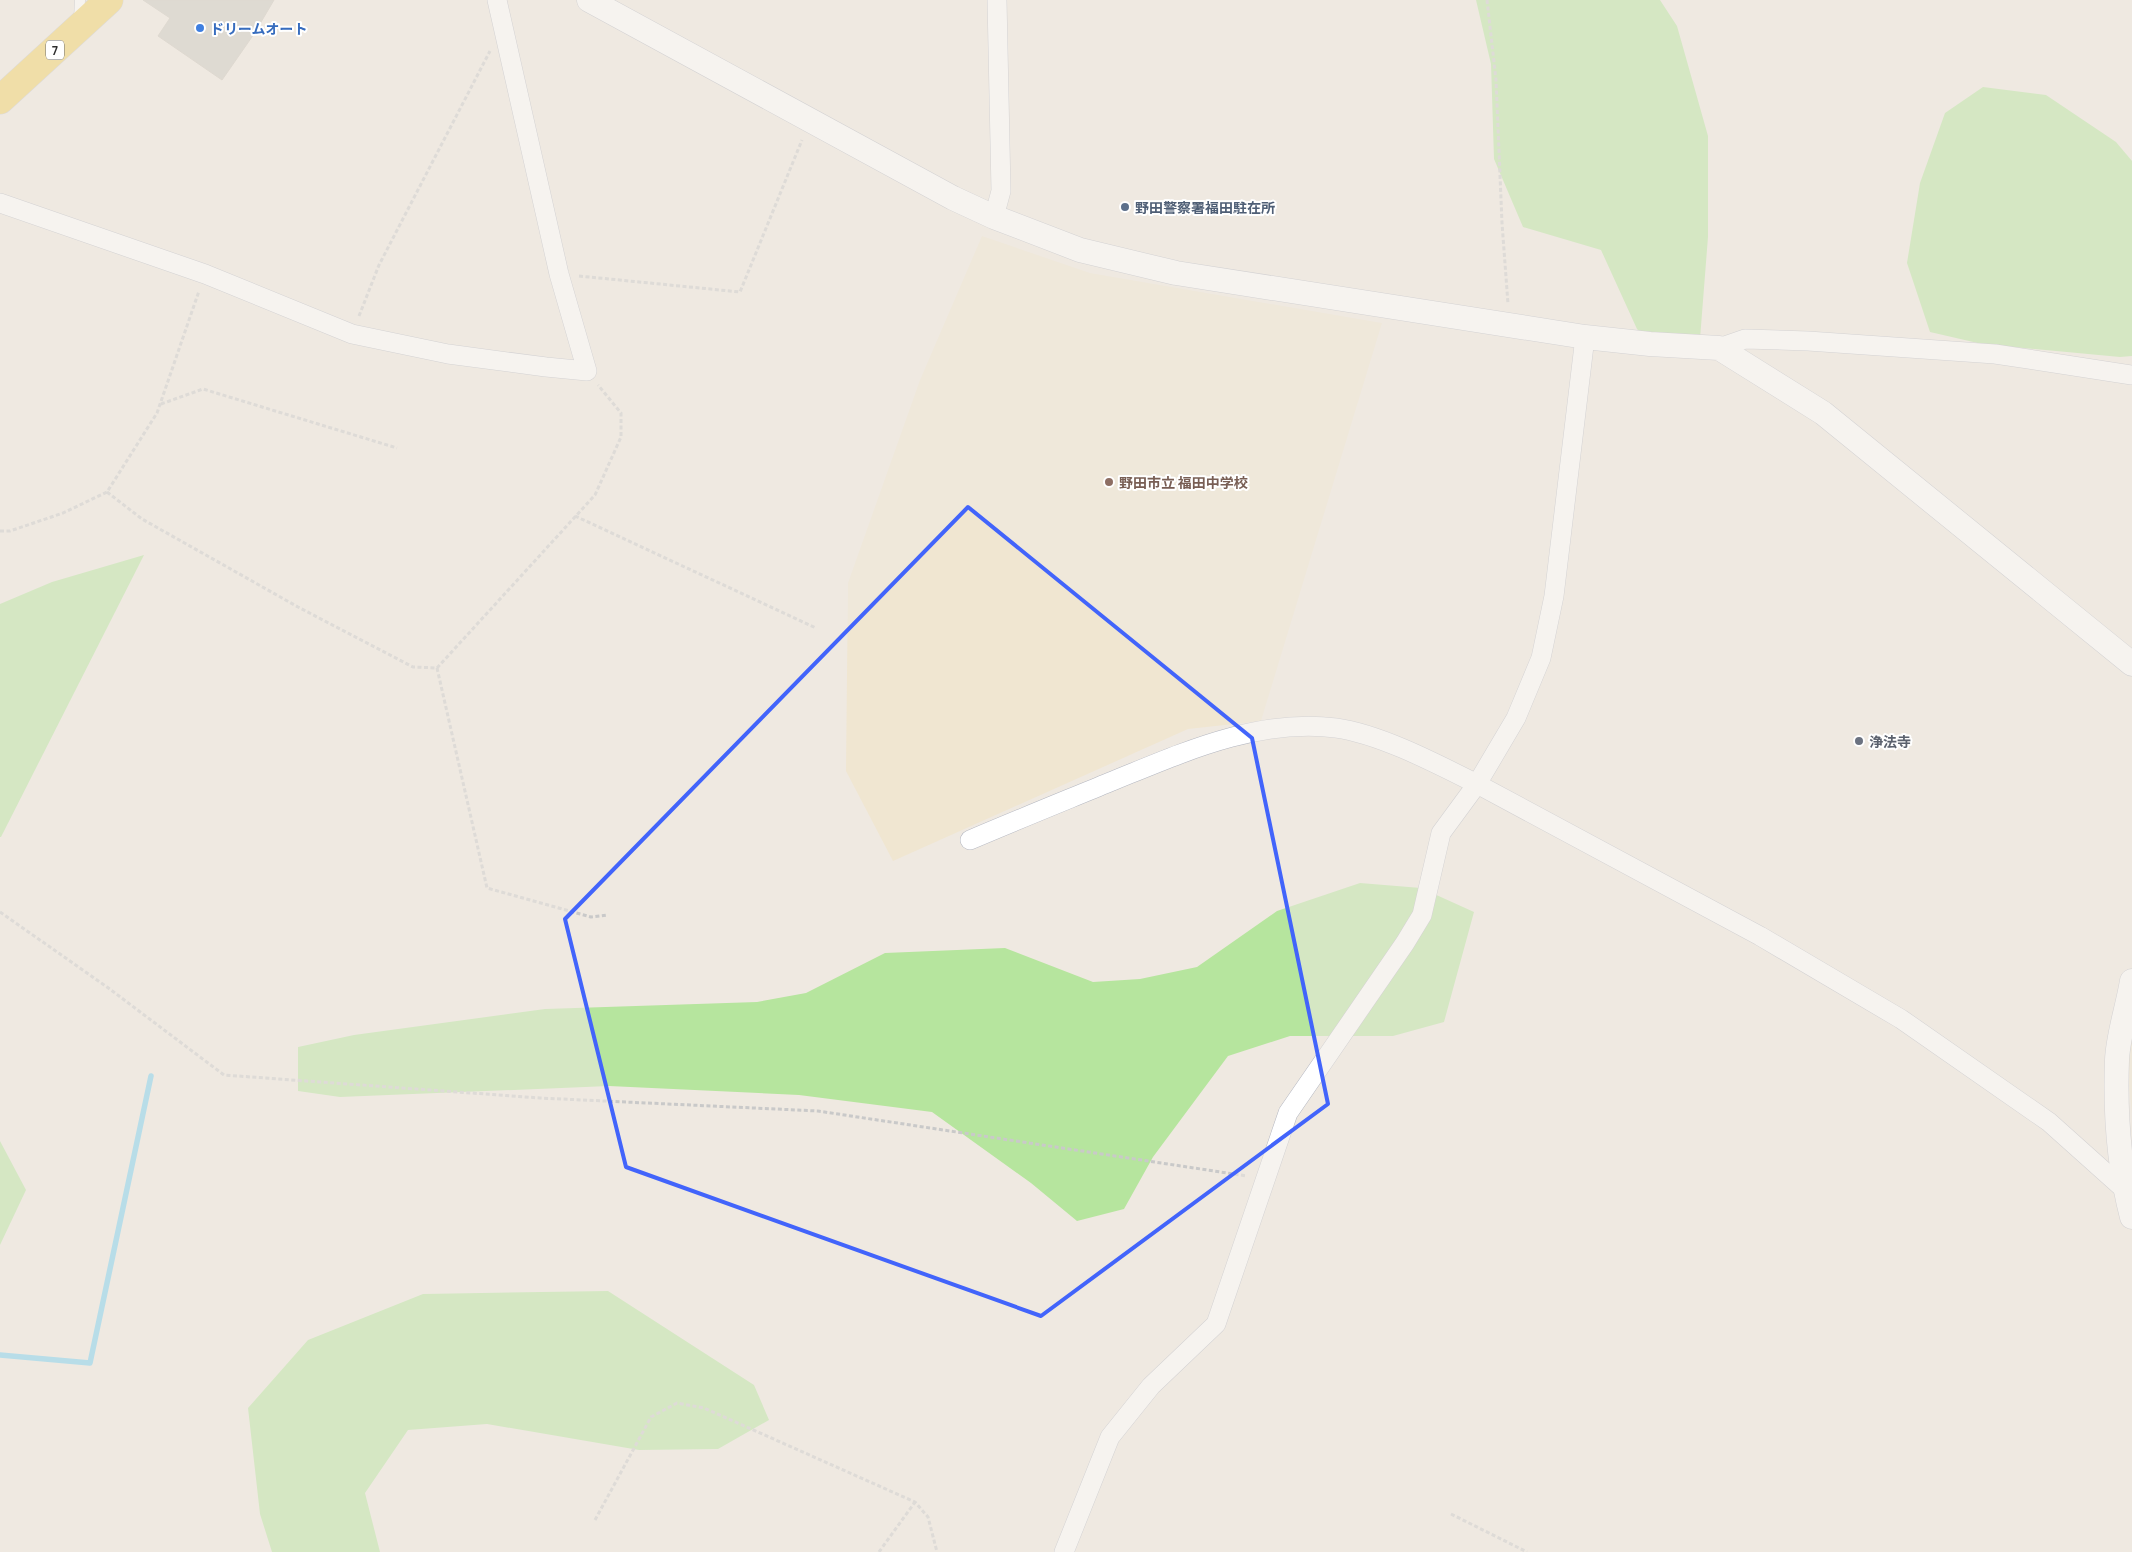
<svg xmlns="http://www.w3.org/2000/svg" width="2132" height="1552" font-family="Manrope,'Noto Sans JP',sans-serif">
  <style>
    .education { fill: #f0e6d1 }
    .green { fill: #b6e59e }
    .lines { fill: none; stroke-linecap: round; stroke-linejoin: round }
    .stream { stroke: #75cff0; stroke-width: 5.5 }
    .building { fill: #cbc7bf; stroke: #cbc5ba }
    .service-casing { stroke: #b4b7c1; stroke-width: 11 }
    .minor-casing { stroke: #b4b7c1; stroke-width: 20 }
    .tertiary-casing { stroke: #b4b7c1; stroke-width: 25 }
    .primary-casing { stroke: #c9c9c9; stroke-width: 29 }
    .path { stroke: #c9c9c9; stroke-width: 3; stroke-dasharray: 4 2.5; stroke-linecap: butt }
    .service { stroke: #fff; stroke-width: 10 }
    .minor { stroke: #fff; stroke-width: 19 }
    .tertiary { stroke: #fff; stroke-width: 24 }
    .primary { stroke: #f2d163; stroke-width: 28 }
    .marked { fill: none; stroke: #4264fb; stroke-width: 4; stroke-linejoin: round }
    .shop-dot { fill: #3f7fe0; stroke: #fff; stroke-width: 2 }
    .service-dot { fill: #5c6f8a; stroke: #fff; stroke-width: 2 }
    .education-dot { fill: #8d6e63; stroke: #fff; stroke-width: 2 }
    .worship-dot { fill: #6b7280; stroke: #fff; stroke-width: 2 }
    .labels { text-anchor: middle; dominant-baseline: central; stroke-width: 4; stroke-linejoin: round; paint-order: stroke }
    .shield { fill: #fff; stroke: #6d6d6d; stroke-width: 1 }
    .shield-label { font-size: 12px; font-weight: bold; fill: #2e2e2e }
    .shop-label { font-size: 14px; font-weight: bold; fill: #366cbe; stroke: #fff; text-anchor: start }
    .service-label { font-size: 14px; font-weight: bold; fill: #4e5e75; stroke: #fff; text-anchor: start }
    .education-label { font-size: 14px; font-weight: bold; fill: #785e54; stroke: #fff; text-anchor: start }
    .worship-label { font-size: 14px; font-weight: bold; fill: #5b616d; stroke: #fff; text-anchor: start }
  </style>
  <rect width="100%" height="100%" fill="#efe9e1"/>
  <g class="education">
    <path d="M982,236L1090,273L1382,323L1261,721L1188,729L893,861L846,771L848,583L920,380Z"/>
    <path d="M2132,1036V1114L2127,1067Z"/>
  </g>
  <g class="green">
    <path d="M1476,0H1660L1677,26L1708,136V237L1700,339L1656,350L1637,329L1601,250L1523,227L1494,159L1491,64Z"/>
    <path d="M1983,87L2046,95L2116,142L2132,161V356L2120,357L1982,344L1930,332L1907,263L1920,183L1945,113Z"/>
    <path d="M144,555L1,837H0V604L52,582Z"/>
    <path d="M1360,883L1421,888L1474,912L1444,1022L1393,1036H1290L1228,1056L1153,1157L1124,1209L1077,1221L1031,1183L932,1112L799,1095L609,1086L340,1097L298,1091V1047L354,1035L545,1009L757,1002L806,993L885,953L1005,948L1093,982L1140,979L1197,967L1277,911Z"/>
    <path d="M0,1141L26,1190L0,1245Z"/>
    <path d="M608,1291L754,1385L769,1420L718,1449L639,1450L487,1424L408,1430L365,1493L380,1552H272L260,1514L248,1408L308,1340L423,1294Z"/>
  </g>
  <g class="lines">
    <path class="stream" d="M0,1355L90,1363L151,1076"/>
  </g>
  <path class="building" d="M143,0H274L254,34L222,80L158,36L170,18Z"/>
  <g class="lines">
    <defs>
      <path id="service" d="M79,20L80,0"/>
      <g id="minor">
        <path d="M0,203L205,274L352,334L448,354L546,367L587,371L559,274L497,0"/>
        <path d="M994,217L1001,191L997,0"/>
        <path d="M1719,348L1745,339L1808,341L1995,354L2132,375"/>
        <path d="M970,840C1017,820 1064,801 1110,782C1182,753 1257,718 1336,728C1380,734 1437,764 1477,784L1760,936L1901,1019L2049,1122L2125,1190"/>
        <path d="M1064,1552L1110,1437L1151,1386L1216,1324L1288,1113L1405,943L1422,915L1441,833L1477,784L1516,718L1541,658L1554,596L1585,337"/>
      </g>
      <g id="tertiary">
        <path d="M589,0L953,198L994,217L1080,250L1176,273L1585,337L1650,344L1719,348L1823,413L2132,664"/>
        <path d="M2132,981C2128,1006 2118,1035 2117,1060C2115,1112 2119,1167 2132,1217"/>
      </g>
      <path id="primary" d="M0,100L109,0"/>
    </defs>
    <use href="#service" class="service-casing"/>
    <use href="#minor" class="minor-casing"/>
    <use href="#tertiary" class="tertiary-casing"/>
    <use href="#primary" class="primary-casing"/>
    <g class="path">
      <path d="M1487,0L1496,80L1502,223L1508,304"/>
      <path d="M579,276L740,292L802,140"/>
      <path d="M359,316L379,265L490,51"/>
      <path d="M161,404L203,389L397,448"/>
      <path d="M107,492L142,519L298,607L413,667L437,668L595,495L621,437V413L598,385"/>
      <path d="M575,516L816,628"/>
      <path d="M0,531H10L63,513L107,492L157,413L199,291"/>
      <path d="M437,668L487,888L591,917L607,915"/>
      <path d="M0,912L107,987L224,1075L540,1098L818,1111L1247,1176"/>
      <path d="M1451,1514L1527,1552"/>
      <path d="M595,1520L651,1417L677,1403L704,1408L915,1502L928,1517L937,1552"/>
      <path d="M879,1552L915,1502"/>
    </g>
    <use href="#service" class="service"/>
    <use href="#minor" class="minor"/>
    <use href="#tertiary" class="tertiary"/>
    <use href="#primary" class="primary"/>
  </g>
  <path d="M0 0H2132V1552H0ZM968,507L1252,738L1328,1104L1041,1316L626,1167L565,919Z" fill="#efe9e1" fill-opacity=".55" fill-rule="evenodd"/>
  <path class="marked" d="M968,507L1252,738L1328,1104L1041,1316L626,1167L565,919Z"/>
  <circle class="shop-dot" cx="200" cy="28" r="5"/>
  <circle class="service-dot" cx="1125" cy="207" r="5"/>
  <circle class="education-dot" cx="1109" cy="482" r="5"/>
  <circle class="worship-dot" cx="1859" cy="741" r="5"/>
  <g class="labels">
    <rect class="shield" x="46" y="40.5" width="18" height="19" rx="4"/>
    <g class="shield-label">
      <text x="55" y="50">7</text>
    </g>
    <g class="shop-label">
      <text x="210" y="28">ドリームオート</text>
    </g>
    <g class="service-label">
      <text x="1135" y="207">野田警察署福田駐在所</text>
    </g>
    <g class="education-label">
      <text x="1119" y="482">野田市立 福田中学校</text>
    </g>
    <g class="worship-label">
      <text x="1869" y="741">浄法寺</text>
    </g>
  </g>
</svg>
